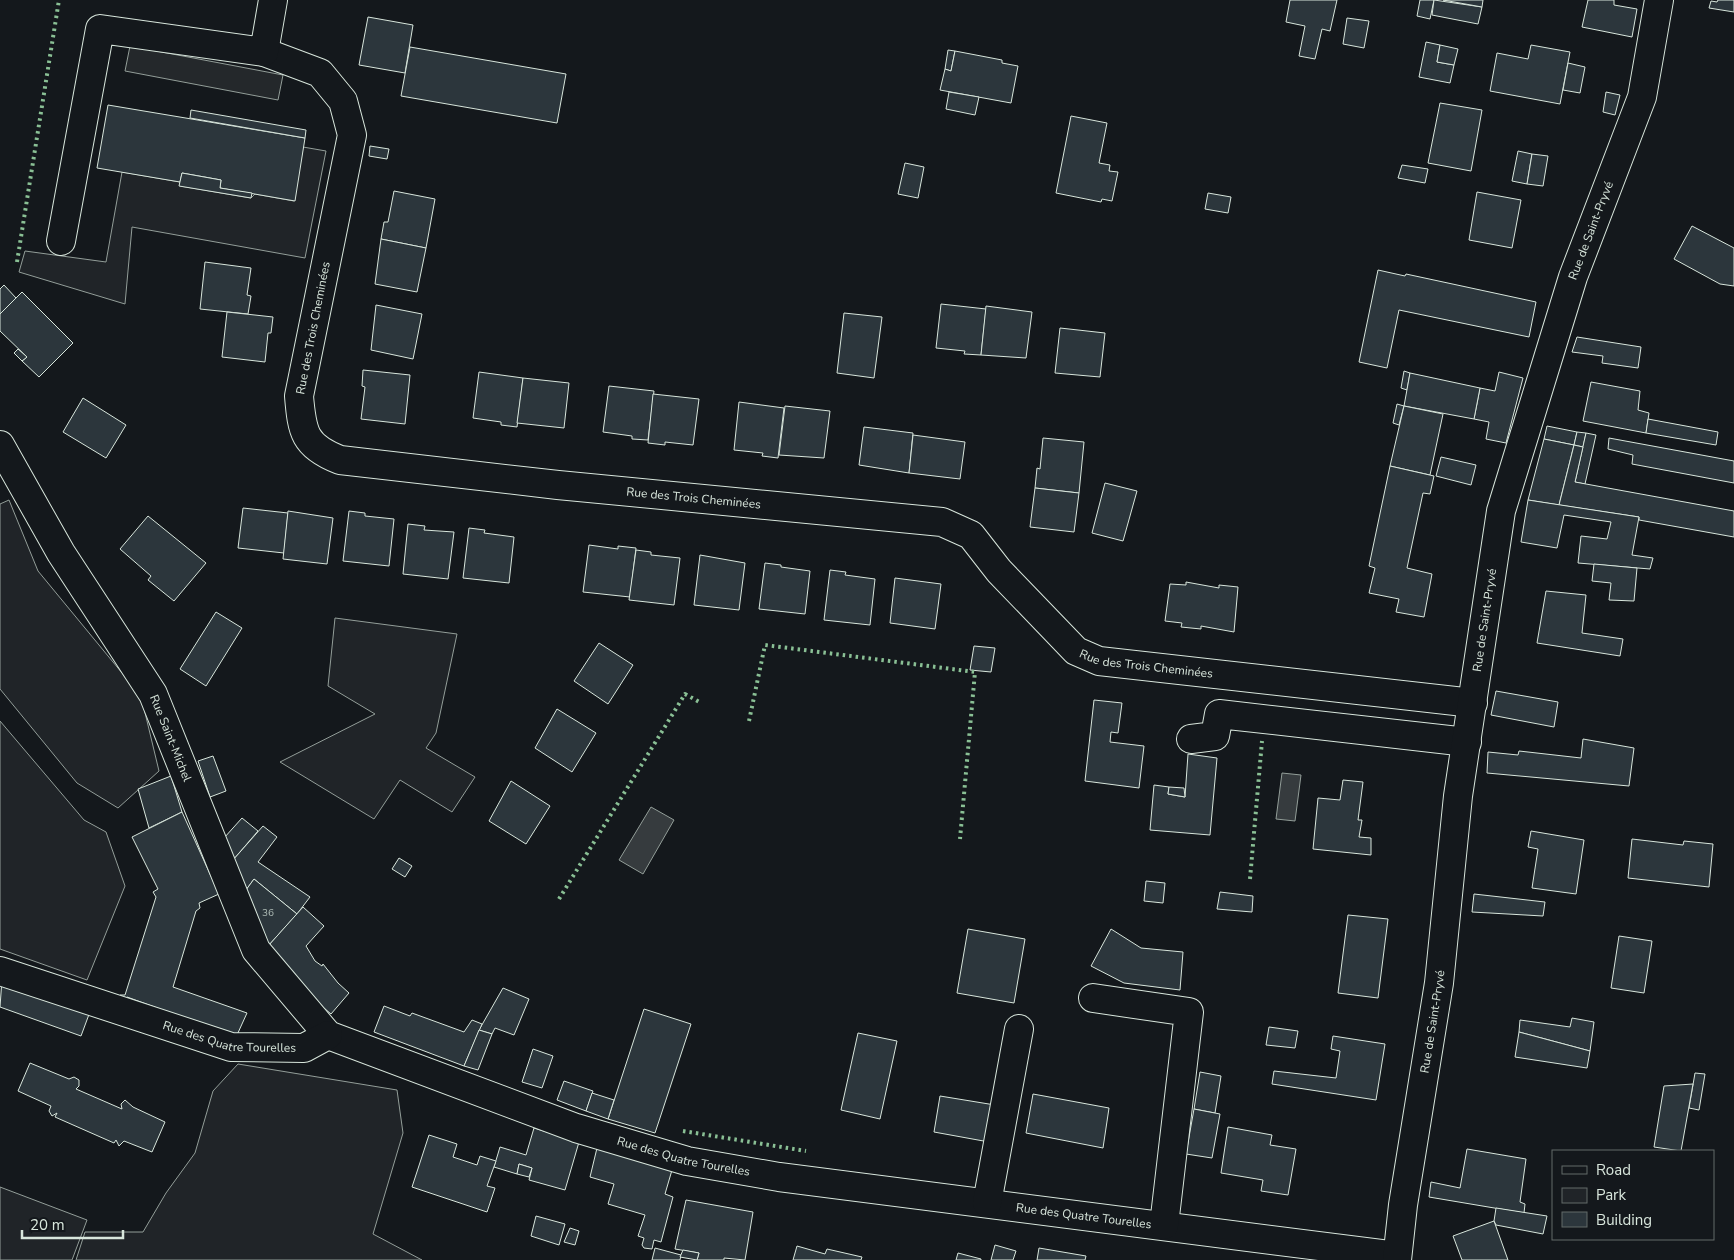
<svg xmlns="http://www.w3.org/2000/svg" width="1734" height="1260" font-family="'Nunito Sans',sans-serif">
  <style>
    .green { fill: #202428; stroke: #939e99 }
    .parking { fill: #24282b; stroke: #939e99 }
    .water { fill: #363b3e; stroke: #939e99 }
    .building { fill: #2c363c; stroke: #d8e6dc }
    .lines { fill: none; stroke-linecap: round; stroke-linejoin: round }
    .minor-casing { stroke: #d8e6dc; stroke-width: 30 }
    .minor { stroke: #14181c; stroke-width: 28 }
    .hedge { stroke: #8ac095; stroke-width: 4; stroke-dasharray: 2.5 4; stroke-linecap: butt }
    .labels { text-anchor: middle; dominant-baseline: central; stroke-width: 4; stroke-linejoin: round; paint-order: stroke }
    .number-label { font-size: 10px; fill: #adbab4 }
    .street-label { font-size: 12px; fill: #d8e6dc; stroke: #14181c }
  </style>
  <rect width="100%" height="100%" fill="#14181c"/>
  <g class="green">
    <path d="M303,147L326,151L305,258L132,227L125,304L19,272L25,251L106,262L122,172L180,182V186L251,198L255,194L294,201Z"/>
    <path d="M9,500L38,571L141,696L159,771L118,808L77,783L0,689V504Z"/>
    <path d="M335,618L457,634L436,733L426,748L475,777L452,812L400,780L374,819L280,762L375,714L328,686Z"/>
    <path d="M0,721L84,820L106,832L125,886L87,980L0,949Z"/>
    <path d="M238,1064L397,1090L403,1133L373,1234L422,1260H76L85,1232H143L166,1193L195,1153L213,1091Z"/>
    <path d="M0,1187L87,1220L72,1260H0Z"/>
  </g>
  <path class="parking" d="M130,46L283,75L278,100L125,71Z"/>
  <g class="water">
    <path d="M1282,773L1301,775L1295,821L1276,819Z"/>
    <path d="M651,807L674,820L643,874L619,860Z"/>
  </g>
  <g class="building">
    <path d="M1290,0H1337L1330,31L1322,29L1315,59L1299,56L1305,26L1286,22Z"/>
    <path d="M1420,0H1434L1430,19L1417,16Z"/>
    <path d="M1434,0L1482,7L1478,24L1432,15Z"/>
    <path d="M1443,0H1483L1482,7Z"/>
    <path d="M1588,0H1614V5L1637,9L1632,37L1582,27Z"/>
    <path d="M1718,0H1734V12L1709,8L1711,1L1717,2Z"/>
    <path d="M368,17L413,25L405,73L359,65Z"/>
    <path d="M1347,18L1369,21L1364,48L1343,44Z"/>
    <path d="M1426,42L1440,45L1437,62L1454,65L1450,83L1419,77Z"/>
    <path d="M1440,45L1458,49L1454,65L1437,62Z"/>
    <path d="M1531,45L1570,52L1560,104L1490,91L1497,53L1528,59Z"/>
    <path d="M410,47L566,74L557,123L401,96Z"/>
    <path d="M948,50L955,51L951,71L945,69Z"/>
    <path d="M955,51L1002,60V63L1018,66L1011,103L940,90L945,69L951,71Z"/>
    <path d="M1568,63L1585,67L1580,93L1563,90Z"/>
    <path d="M949,92L979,97L975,115L946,109Z"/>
    <path d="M1606,92L1620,95L1615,115L1603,112Z"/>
    <path d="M1440,103L1482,110L1471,171L1428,163Z"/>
    <path d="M108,105L305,138L295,201L220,188L221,180L182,173L180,182L97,168Z"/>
    <path d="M191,110L306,130L305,138L190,118Z"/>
    <path d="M1071,116L1107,123L1099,163L1110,165L1109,171L1118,172L1112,201L1102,199L1101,202L1056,193Z"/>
    <path d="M370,146L389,149L387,159L369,156Z"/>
    <path d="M1518,151L1532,154L1527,184L1512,181Z"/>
    <path d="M1532,154L1548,156L1543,186L1527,184Z"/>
    <path d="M905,163L924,167L918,198L898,194Z"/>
    <path d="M1402,165L1428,169L1425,183L1398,178Z"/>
    <path d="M182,173L221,180L220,188L252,193L251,198L179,186Z"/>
    <path d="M394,191L435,199L426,248L381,239L384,222H388Z"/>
    <path d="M1477,192L1521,200L1512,248L1469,240Z"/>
    <path d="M1208,193L1231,197L1228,213L1205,209Z"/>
    <path d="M1692,226L1734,248V286L1720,284L1674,259Z"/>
    <path d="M381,239L426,248L417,292L375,284Z"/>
    <path d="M205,262L251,268L247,295L251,296L248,314L200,309Z"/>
    <path d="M1378,270L1405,276L1406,274L1536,302L1529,337L1399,310L1387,368L1359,362Z"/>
    <path d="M4,285L16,298L0,314V289Z"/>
    <path d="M22,292L73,343L39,377L22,361L27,357L0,331V314Z"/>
    <path d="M941,304L986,309L981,355L964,354L965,351L936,348Z"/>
    <path d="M376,305L422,314L413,359L371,350Z"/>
    <path d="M986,306L1032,312L1026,358L981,355Z"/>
    <path d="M227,312L273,317L271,333H268L265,362L222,357Z"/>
    <path d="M844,313L882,317L874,378L837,373Z"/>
    <path d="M1060,328L1105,333L1100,377L1055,373Z"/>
    <path d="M1577,337L1641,347L1638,368L1602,363L1603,356L1572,352Z"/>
    <path d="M18,349L27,357L22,361L14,353Z"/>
    <path d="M363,370L410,375L405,424L361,419L365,387L362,386Z"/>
    <path d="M1404,371L1410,373L1407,390L1401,388Z"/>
    <path d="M479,372L523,378L517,427L501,425V422L473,418Z"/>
    <path d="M1499,372L1523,378L1506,443L1486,439L1489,422L1474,419L1480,388L1495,391Z"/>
    <path d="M1410,373L1480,388L1474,419L1404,406Z"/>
    <path d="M523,378L569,383L564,428L517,423Z"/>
    <path d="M1591,382L1640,391L1638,410L1649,413L1646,433L1583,421Z"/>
    <path d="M609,386L654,391L648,440L632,439V436L603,432Z"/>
    <path d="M653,394L699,399L693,445L665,442V445L648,443Z"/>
    <path d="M83,398L126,425L106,458L63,432Z"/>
    <path d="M739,402L784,408L778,458L762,456L763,453L734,450Z"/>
    <path d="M1397,404L1404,406L1399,425L1393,423Z"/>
    <path d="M785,406L830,411L824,458L779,455Z"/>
    <path d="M1404,406L1443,414L1430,475L1390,466Z"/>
    <path d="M1648,419L1718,432L1716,445L1646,433Z"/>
    <path d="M1547,426L1577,432L1574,445L1544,439Z"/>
    <path d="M864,427L913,433L909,473L859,465Z"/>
    <path d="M1577,432L1586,433L1583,447L1574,445Z"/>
    <path d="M1586,433L1596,435L1585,484L1575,482Z"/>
    <path d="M913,435L965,442L960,479L909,473Z"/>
    <path d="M1043,438L1084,442L1079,493L1035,488L1037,468L1040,469Z"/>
    <path d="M1609,438L1734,461V483L1632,464L1633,455L1608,449Z"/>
    <path d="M1544,439L1574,445L1559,505L1528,500Z"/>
    <path d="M1574,445L1583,447L1575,482L1734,511V537L1639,520V517L1559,505Z"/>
    <path d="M1441,457L1476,465L1471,485L1436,476Z"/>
    <path d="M1390,466L1434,476L1430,494L1423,493L1407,568L1432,574L1424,617L1396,612L1399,599L1369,593L1375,568L1369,566Z"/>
    <path d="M1105,483L1137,491L1123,541L1092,533Z"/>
    <path d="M1035,488L1079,493L1074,532L1030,527Z"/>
    <path d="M1528,500L1639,517L1632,555L1653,558L1650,569L1578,563L1581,536L1607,539L1611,522L1564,515L1557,548L1521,542Z"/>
    <path d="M243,508L288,513L284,553L238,548Z"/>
    <path d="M288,511L333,518L327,564L283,559Z"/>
    <path d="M349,511L365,513V516L394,519L389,566L343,561Z"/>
    <path d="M148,516L206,563L174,601L148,580L151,576L120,549Z"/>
    <path d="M408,524L425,526L424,530L454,532L448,579L403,574Z"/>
    <path d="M469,528L485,530L484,533L514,537L509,583L463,578Z"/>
    <path d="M589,545L618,549V546L636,548L630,597L583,592Z"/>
    <path d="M636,550L651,552V555L680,558L674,605L629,600Z"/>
    <path d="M700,555L745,563L739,610L694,605Z"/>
    <path d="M765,563L781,565V567L810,571L805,614L759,609Z"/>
    <path d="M1594,564L1637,568L1634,601L1609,600L1611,583L1592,581Z"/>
    <path d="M830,570L846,572L845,575L875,579L870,625L824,620Z"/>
    <path d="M895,578L941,584L935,629L890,623Z"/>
    <path d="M1186,582L1219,588V585L1238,587L1234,632L1201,626V629L1181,627L1182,623L1165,621L1170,584L1186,585Z"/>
    <path d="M1546,591L1586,595L1582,633L1623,639L1620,656L1537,643Z"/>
    <path d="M216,612L242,628L206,686L180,669Z"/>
    <path d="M599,643L633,665L608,704L574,681Z"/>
    <path d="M974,646L995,648L991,672L970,670Z"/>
    <path d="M1496,691L1558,702L1554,727L1491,715Z"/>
    <path d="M1094,700L1122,703L1118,733L1111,732L1110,742L1144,746L1139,788L1085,781Z"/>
    <path d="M557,709L596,733L572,772L535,748Z"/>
    <path d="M1583,739L1634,748L1629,786L1487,773L1488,752L1518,755L1519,751L1581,758Z"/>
    <path d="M1188,754L1217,758L1210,835L1150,830L1154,785L1169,787L1168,794L1185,797Z"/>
    <path d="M213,756L226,791L210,797L198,761Z"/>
    <path d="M171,776L182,812L149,828L138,789Z"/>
    <path d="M1343,780L1363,782L1358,820H1362L1359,837L1371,838V855L1313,849L1318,798L1340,800Z"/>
    <path d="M511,781L550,806L526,844L489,821Z"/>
    <path d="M1169,787L1184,788L1185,797L1168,794Z"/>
    <path d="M182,812L219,894L199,903L200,908L196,911L173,987L247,1013L237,1035L159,1011L160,1009L127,997L125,1000L119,998L120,995H125L156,897L153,892L158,889L132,837Z"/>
    <path d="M242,818L258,831L233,860L224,838Z"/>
    <path d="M263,826L277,837L258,862L310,897L297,914L254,879L246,890L233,860Z"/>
    <path d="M1531,831L1584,840L1576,894L1532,888L1538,849L1528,847Z"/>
    <path d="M1632,839L1683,845L1684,841L1713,844L1709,887L1628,878Z"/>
    <path d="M399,858L412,866L405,877L392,869Z"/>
    <path d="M254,879L297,914L269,945L246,890Z"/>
    <path d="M1146,881L1165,883L1163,903L1144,901Z"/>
    <path d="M1220,892L1253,896L1252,912L1217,909Z"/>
    <path d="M1474,894L1545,902L1543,916L1472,912Z"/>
    <path d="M303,907L324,926L306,946L315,961L322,966L323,964L338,983L349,993L331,1014L290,979L269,945Z"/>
    <path d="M1348,915L1388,919L1378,998L1338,993Z"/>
    <path d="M968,929L1025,939L1014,1003L957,993Z"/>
    <path d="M1111,929L1141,948L1183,952L1180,990L1124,983L1091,966Z"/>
    <path d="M1619,936L1652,941L1644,993L1611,988Z"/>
    <path d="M2,979L91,1009L81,1036L0,1007Z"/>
    <path d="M503,988L529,999L514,1035L495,1028L492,1034L479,1030Z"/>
    <path d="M384,1006L410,1016L412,1013L464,1032L472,1020L482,1024L464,1066L374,1032Z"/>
    <path d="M644,1009L691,1024L655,1133L608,1119Z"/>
    <path d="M1572,1018L1594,1022L1590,1051L1519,1032L1520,1020L1570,1027Z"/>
    <path d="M1269,1027L1298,1031L1295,1048L1266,1045Z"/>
    <path d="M479,1030L492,1034L478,1070L464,1066Z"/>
    <path d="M1519,1032L1590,1051L1587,1068L1515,1057Z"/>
    <path d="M858,1033L897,1041L880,1119L841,1110Z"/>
    <path d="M1333,1036L1385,1044L1376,1100L1272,1084L1274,1071L1336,1078L1340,1051L1331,1049Z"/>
    <path d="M533,1049L553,1056L542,1088L522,1082Z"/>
    <path d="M30,1063L69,1079L74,1077L79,1080V1086L76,1089L122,1109L121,1104L125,1100L133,1107L165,1122L152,1152L124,1141L119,1146L116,1140L114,1143L55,1117L57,1113L52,1116L49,1111L51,1106L18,1091Z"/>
    <path d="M1200,1072L1221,1076L1215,1113L1194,1109Z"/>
    <path d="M1695,1073L1705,1074L1699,1110L1689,1108Z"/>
    <path d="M564,1081L593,1091L586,1111L557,1100Z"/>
    <path d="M1693,1084L1681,1151L1654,1147L1664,1086Z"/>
    <path d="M592,1093L614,1100L608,1119L586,1111Z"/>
    <path d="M1033,1094L1109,1108L1103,1148L1026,1133Z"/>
    <path d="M940,1096L995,1105L989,1142L934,1132Z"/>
    <path d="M1194,1109L1220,1114L1212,1158L1186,1154Z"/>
    <path d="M1228,1127L1272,1135L1270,1145L1296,1149L1288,1195L1261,1191L1263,1180L1221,1173Z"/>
    <path d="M534,1128L579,1142L565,1190L529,1180L532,1168L519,1164L517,1174L494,1167L500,1147L526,1155Z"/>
    <path d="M429,1135L457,1144L453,1157L477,1165L480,1156L496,1161L487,1186L495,1188L487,1212L412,1187Z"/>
    <path d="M597,1148L672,1170L665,1194L673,1197L661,1242L654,1240L652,1249L644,1248L642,1245L644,1238L638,1236L645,1215L608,1204L614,1184L590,1177Z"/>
    <path d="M1467,1149L1526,1159L1520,1202L1525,1204L1524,1213L1429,1197L1431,1182L1460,1188Z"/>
    <path d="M519,1164L532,1168L529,1177L517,1174Z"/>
    <path d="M686,1200L753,1212L745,1260L724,1258V1260H697L699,1253L675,1249Z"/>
    <path d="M1496,1208L1547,1216L1543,1234L1496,1225L1494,1221Z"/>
    <path d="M536,1216L565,1224L559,1245L531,1236Z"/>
    <path d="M1494,1221L1508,1260H1462L1453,1236Z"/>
    <path d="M570,1228L579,1231L575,1245L564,1242Z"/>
    <path d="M995,1245L1016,1251L1013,1260H991Z"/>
    <path d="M797,1246L825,1254L827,1249L862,1257L861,1260H793Z"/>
    <path d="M655,1248L681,1255L680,1260H652Z"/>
    <path d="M1039,1248L1086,1256L1085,1260H1037Z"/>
    <path d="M683,1250L699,1253L697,1260L680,1257Z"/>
    <path d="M958,1253L981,1259V1260H956Z"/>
  </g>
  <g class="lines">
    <defs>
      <g id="minor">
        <path id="s1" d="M264,52L320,73L343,101L352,135L299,396C302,432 304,446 340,460L558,485L942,522L971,535L999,571L1076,651L1099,661L1473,703"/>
        <path d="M61,241L100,29L264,52L273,0"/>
        <path id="s2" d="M0,445L61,553L153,694L256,950L328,1035L576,1128L687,1161L779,1177L1397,1256"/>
        <path d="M1191,739L1215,736L1219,714L1467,742"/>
        <path id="s3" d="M0,971L231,1047L304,1048L328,1035"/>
        <path d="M1093,998L1189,1012L1164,1225"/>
        <path d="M987,1203L1019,1029"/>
        <path id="s4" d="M1397,1260L1403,1205L1439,983L1458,796L1501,511L1573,277L1642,97L1659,0"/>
      </g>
    </defs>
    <use href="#minor" class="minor-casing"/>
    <use href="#minor" class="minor"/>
    <g class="hedge">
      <path d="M17,262L59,0"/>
      <path d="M749,721L765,645L975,672L960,839"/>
      <path d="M1250,879L1262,741"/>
      <path d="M559,899L685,694L701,703"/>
      <path d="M683,1131L806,1151"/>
    </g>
  </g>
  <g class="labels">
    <g class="number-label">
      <text x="268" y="913">36</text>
    </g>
    <g class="street-label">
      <text stroke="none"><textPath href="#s4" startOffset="1051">Rue de Saint-Pryvé</textPath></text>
      <text transform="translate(313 328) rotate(-79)">Rue des Trois Cheminées</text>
      <text stroke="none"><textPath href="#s1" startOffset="836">Rue des Trois Cheminées</textPath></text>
      <text stroke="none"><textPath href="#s4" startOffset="646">Rue de Saint-Pryvé</textPath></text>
      <text stroke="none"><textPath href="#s1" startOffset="1346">Rue des Trois Cheminées</textPath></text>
      <text stroke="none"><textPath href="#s2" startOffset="340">Rue Saint-Michel</textPath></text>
      <text stroke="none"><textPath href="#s4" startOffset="241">Rue de Saint-Pryvé</textPath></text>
      <text stroke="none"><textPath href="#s3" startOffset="240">Rue des Quatre Tourelles</textPath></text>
      <text stroke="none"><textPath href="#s2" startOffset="1056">Rue des Quatre Tourelles</textPath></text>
      <text stroke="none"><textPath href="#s2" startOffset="1461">Rue des Quatre Tourelles</textPath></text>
    </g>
  </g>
  <rect x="1552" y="1150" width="162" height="90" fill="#14181c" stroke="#626a69"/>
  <rect x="1562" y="1166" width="25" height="8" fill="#14181c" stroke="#626a69"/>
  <text x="1596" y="1175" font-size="15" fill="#d8e6dc">Road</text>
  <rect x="1562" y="1188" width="25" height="15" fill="#202428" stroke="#626a69"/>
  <text x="1596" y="1200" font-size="15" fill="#d8e6dc">Park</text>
  <rect x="1562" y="1212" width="25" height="15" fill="#2c363c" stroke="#626a69"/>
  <text x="1596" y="1225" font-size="15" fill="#d8e6dc">Building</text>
  <path d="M22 1230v8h101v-8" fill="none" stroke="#d8e6dc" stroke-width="2.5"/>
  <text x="30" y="1230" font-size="15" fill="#d8e6dc" stroke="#14181c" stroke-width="4" paint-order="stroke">20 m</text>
</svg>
